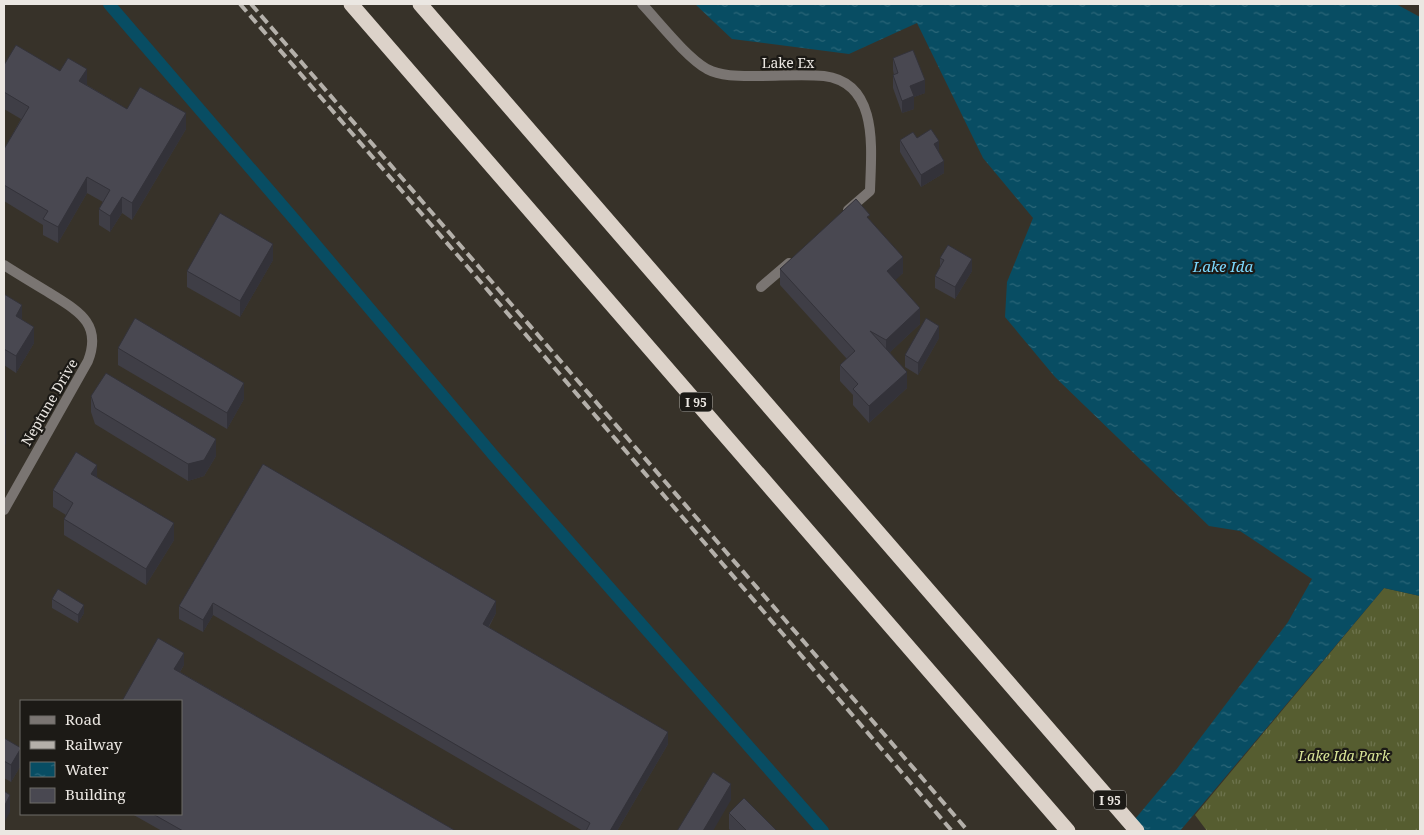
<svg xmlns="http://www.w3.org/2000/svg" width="1424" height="835" font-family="'Noto Serif',serif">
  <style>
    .grass { fill: url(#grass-tufts) }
    .water { fill: url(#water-ripples) }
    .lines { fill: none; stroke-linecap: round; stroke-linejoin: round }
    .canal { stroke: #084d63; stroke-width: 12 }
    .minor { stroke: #7a7572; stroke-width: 10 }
    .motorway { stroke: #dcd2c9; stroke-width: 15 }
    .rail { stroke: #b4b0aa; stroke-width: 4; stroke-dasharray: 10 5; stroke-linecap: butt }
    .wall { fill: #3f3e46 }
    .shaded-wall { fill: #333239 }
    .building { fill: #494851; stroke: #333239 }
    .labels { text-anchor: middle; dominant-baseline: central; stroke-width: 4.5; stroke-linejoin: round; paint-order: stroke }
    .shield { fill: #1c1a16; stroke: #adaaa5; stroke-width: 1 }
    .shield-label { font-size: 12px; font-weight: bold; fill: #ebe7e2 }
    .street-label { font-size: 14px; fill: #ebe7e2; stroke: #1c1a16 }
    .park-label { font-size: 14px; font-style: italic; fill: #d9e597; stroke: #1c1a16 }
    .water-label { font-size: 15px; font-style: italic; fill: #7cd8fd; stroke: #1c1a16 }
  </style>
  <defs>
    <pattern id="grass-tufts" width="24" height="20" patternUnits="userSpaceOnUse" patternTransform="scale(1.25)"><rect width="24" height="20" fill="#565d30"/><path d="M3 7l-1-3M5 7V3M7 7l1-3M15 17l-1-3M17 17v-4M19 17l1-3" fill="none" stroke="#6e744e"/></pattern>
    <pattern id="water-ripples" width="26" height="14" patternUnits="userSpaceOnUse" patternTransform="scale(1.25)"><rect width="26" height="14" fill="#084d63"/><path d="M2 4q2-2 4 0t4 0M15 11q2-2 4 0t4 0" fill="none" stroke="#2c6779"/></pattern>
  </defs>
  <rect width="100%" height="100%" fill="#373229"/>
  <path class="grass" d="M1384,588L1420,596V831H1207L1195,815Z"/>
  <path class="water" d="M695,4H1396L1420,17V596L1384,588L1180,831H1125L1176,770L1288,622L1312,579L1240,531L1209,526L1055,377L1005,317L1007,282L1033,218L983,158L917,23L849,54L732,39Z"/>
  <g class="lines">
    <path class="canal" d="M109,4L294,219L494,456L823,831"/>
    <g class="minor">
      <path d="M642,4C659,22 686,57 707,69C722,77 742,76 759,76C780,76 803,74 824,76C880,83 871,151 870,191L848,210"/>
      <path d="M4,265C18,274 33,283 48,292C76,310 103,322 88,361L4,510"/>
      <path d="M761,287L789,263"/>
    </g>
    <g class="motorway">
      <path d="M351,4L1068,831"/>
      <path d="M420,4L1137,831"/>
    </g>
    <g class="rail">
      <path d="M240,4L466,265L952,831"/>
      <path d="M251,4L968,831"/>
    </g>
  </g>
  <g class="wall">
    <path d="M893,58L925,93L914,97V109L902,113L893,88V75H894L893,70Z"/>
    <path d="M4,65L60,71L87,85L127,109L186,129L132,220L122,213L110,232L99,225V209L103,202L87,193L58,243L43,235V225L4,201V149L21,119L4,109Z"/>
    <path d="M917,138L939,153L944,173L921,187L900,152V140Z"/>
    <path d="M870,220L903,273L895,280L920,324L890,352L907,388L869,423L853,405V395L840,381V365L847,359L780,285V269Z"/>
    <path d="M940,258L972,271L955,299L935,288V276L940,267Z"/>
    <path d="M273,260L240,317L187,287V271Z"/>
    <path d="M4,294L22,320L34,343L16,373L4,365Z"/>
    <path d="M939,338L918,375L905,367V355Z"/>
    <path d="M118,348L244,399L227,429L118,365Z"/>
    <path d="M91,396L216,456L204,476L188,481L95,424L91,412Z"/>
    <path d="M263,464L496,613L489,627L668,744L617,831H583L213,615L203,632L179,619V606Z"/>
    <path d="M97,477L174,540L146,585L64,535V519L66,515L53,507V490Z"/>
    <path d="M52,599L84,613L78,623L52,608Z"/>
    <path d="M184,665L180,672L456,831H162L132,814H181L122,701Z"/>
    <path d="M4,738L21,765L11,782L4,778Z"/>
    <path d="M729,813L777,831H731L729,829Z"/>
  </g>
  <g class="shaded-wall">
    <path d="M87,69V85L79,97V81Z"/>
    <path d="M925,80V93L914,97V109L902,113V101L910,86Z"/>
    <path d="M186,113V129L132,220V203Z"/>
    <path d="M939,141V154L934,144Z"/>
    <path d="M944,161V173L921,187V175Z"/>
    <path d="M87,177V193L58,243V227Z"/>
    <path d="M122,197V213L110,232V216Z"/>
    <path d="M273,244V260L240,317V301Z"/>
    <path d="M903,257V273L887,288V271Z"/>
    <path d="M972,259V271L955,299V287Z"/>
    <path d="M22,305V322L16,316Z"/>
    <path d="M920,308V324L886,356V340Z"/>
    <path d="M939,326V338L918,375V363Z"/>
    <path d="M34,327V343L16,373V356Z"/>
    <path d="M907,372V388L869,423V406Z"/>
    <path d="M244,383V399L227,429V413Z"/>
    <path d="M6,428V444L4,447V431Z"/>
    <path d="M216,439V456L204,476L188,481V464Z"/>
    <path d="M97,465V481L91,474Z"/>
    <path d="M174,523V540L146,585V569Z"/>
    <path d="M496,601V613L483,636V624Z"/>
    <path d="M213,603V615L203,632V620Z"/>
    <path d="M84,605V613L78,623V615Z"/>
    <path d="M184,653V665L174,681V669Z"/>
    <path d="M668,732V744L617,831H610Z"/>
    <path d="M21,748V765L11,782V765Z"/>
    <path d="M731,784V800L713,831H703Z"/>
    <path d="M10,795V812L4,823V807Z"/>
  </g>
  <g class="building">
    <path d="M16,45L60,71L68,58L87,69L79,81L127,109L140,87L186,113L132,203L122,197L110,216L99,209L110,190L87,177L58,227L43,219L48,211L4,185V149L29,107L4,92V65Z"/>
    <path d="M913,50L925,80L910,86L914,96L902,101L893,75L898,73L893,58Z"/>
    <path d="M931,129L939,141L934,144L944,161L921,175L900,140L913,132L917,138Z"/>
    <path d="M856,199L870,215L867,217L903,257L887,271L920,308L886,340L870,331L907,372L869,406L853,389L858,384L840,365L855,351L780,269Z"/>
    <path d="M220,213L273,244L240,301L187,271Z"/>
    <path d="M948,245L972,259L955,287L935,276L944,260L940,258Z"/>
    <path d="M4,294L22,305L16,316L34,327L16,356L4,349Z"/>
    <path d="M135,318L244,383L227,413L118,348Z"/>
    <path d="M926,318L939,326L918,363L905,355Z"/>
    <path d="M106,373L216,439L204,460L188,464L95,408L91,396Z"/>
    <path d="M76,452L97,465L91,474L174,523L146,569L64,519L73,503L53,490Z"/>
    <path d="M263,464L496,601L483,624L668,732L610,831H586L590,823L213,603L203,620L179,606Z"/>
    <path d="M58,589L84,605L78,615L52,599Z"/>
    <path d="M158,638L184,653L174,669L456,831H183L153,814H181V701H122Z"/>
    <path d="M4,738L21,748L11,765L4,761Z"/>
    <path d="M713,772L731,784L703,831H677Z"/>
    <path d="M4,791L10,795L4,807Z"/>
    <path d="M744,798L777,831H747L729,813Z"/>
  </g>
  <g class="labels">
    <g class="shield">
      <rect x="680" y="392.5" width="32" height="19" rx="4"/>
      <rect x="1094" y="790.5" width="32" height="19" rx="4"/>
    </g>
    <g class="shield-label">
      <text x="696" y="402">I 95</text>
      <text x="1110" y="800">I 95</text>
    </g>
    <g class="street-label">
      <text x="788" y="62">Lake Ex</text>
      <text transform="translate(49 402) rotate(-60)">Neptune Drive</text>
    </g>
    <g class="park-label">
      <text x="1344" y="755">Lake Ida Park</text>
    </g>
    <g class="water-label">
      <text x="1223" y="266">Lake Ida</text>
    </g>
  </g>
  <rect width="1424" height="835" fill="none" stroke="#ebe7e2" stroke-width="10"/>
  <rect x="20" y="700" width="162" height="115" fill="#1c1a16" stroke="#6f6c68"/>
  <rect x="30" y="716" width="25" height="8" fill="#7a7572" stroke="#6f6c68"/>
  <text x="65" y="725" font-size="15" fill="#ebe7e2">Road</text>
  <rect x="30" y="741" width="25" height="8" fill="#b4b0aa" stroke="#6f6c68"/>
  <text x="65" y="750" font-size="15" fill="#ebe7e2">Railway</text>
  <rect x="30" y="762" width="25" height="15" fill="url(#water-ripples)" stroke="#6f6c68"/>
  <text x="65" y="775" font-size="15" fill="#ebe7e2">Water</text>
  <rect x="30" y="788" width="25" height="15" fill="#494851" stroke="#6f6c68"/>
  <text x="65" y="800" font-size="15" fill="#ebe7e2">Building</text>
</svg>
